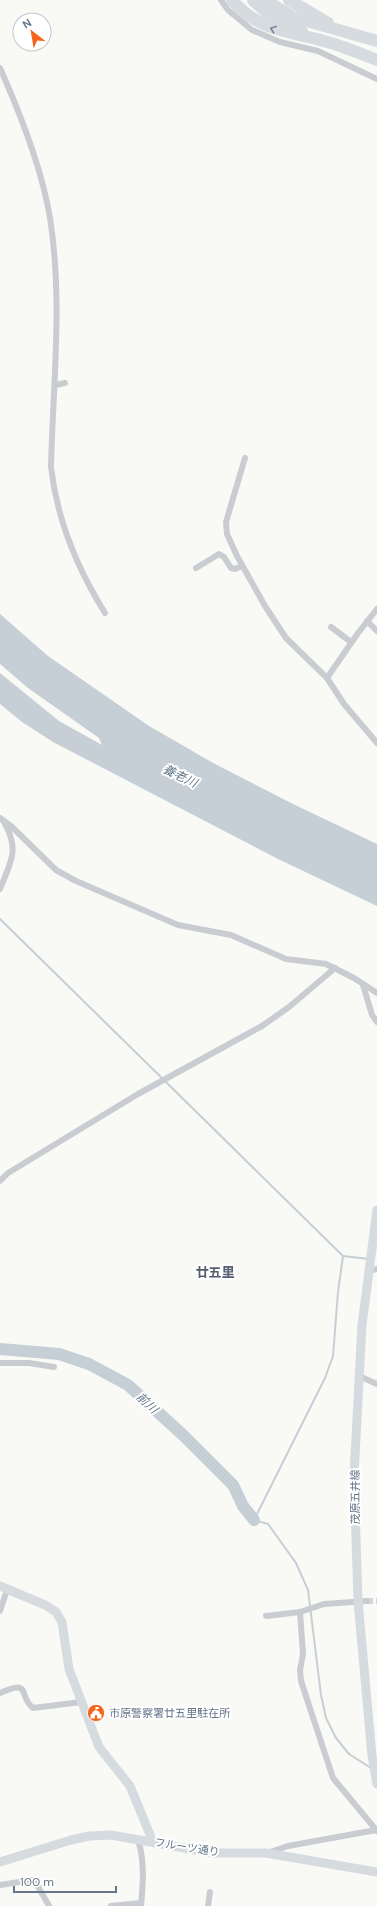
<svg xmlns="http://www.w3.org/2000/svg" width="377" height="1906" font-family="'DM Sans','Noto Sans JP',sans-serif">
  <style>
    .water { fill: #c5cfd5 }
    .lines { fill: none; stroke-linecap: round; stroke-linejoin: round }
    .stream { stroke: #c5cfd5; stroke-width: 2 }
    .river { stroke: #c5cfd5; stroke-width: 12 }
    .street-tunnel { stroke: #d4d8db; stroke-width: 6; stroke-dasharray: 6 3; stroke-linecap: butt }
    .street { stroke: #c9ccd1; stroke-width: 6 }
    .secondary { stroke: #d6dbe0; stroke-width: 9 }
    .highway { stroke: #d6dbe0; stroke-width: 12 }
    .oneway { stroke: #768598 }
    .labels { text-anchor: middle; dominant-baseline: central; stroke-width: 4; stroke-linejoin: round; paint-order: stroke }
    .street-label { font-size: 11px; fill: #65768b; stroke: #fff }
    .poi-label { font-size: 11px; fill: #65768b; stroke: #fff; text-anchor: start }
    .water-label { font-size: 12px; font-style: italic; fill: #617785; stroke: #fff }
    .quarter-label { font-size: 13px; font-weight: bold; fill: #54606f; stroke: #fff }
  </style>
  <rect width="100%" height="100%" fill="#f9f9f6"/>
  <path class="water" d="M0,614L48,656L149,726L215,764L293,804L377,844V906L276,858L53,742L22,722L0,704V673L59,721L102,745L99,738L28,688L0,664Z"/>
  <g class="lines">
    <g class="stream">
      <path d="M0,919L343,1256L369,1259"/>
      <path d="M343,1256L338,1292L333,1356L325,1378L254,1520L268,1524L296,1563L308,1590L321,1695L326,1718L336,1738L349,1754L371,1768"/>
    </g>
    <path class="river" d="M0,1349L59,1354L89,1364L128,1385L183,1435L233,1485L243,1506L254,1520"/>
    <path class="street-tunnel" d="M367,1601H377"/>
    <g class="street">
      <path d="M221,0L228,10L252,30L280,42L318,51L377,79"/>
      <path d="M0,68C20,113 42,169 50,218C63,300 53,384 51,467C57,520 77,568 105,613"/>
      <path d="M55,385L65,383"/>
      <path d="M245,458L226,522L227,534L237,556L265,606L286,638L327,678L344,704L377,743"/>
      <path d="M196,568L219,554L224,557L231,568L235,569L242,566"/>
      <path d="M367,621L377,631"/>
      <path d="M331,627L351,642"/>
      <path d="M327,678L358,633L377,609"/>
      <path d="M0,818L11,826L56,870L76,881L178,925L231,935L286,959L326,964L354,978L377,993"/>
      <path d="M0,889C11,861 20,850 4,822"/>
      <path d="M363,985L372,1015L377,1022"/>
      <path d="M0,1181L8,1173L138,1094L262,1026L289,1007L335,968"/>
      <path d="M368,1271L377,1269"/>
      <path d="M0,1363H29L54,1367"/>
      <path d="M359,1376L377,1384"/>
      <path d="M0,1611L7,1590"/>
      <path d="M300,1612L303,1654L300,1670L301,1681L333,1778L377,1831"/>
      <path d="M266,1616L300,1612L324,1604L367,1601"/>
      <path d="M0,1693C33,1679 17,1695 33,1708L81,1702"/>
      <path d="M138,1840C145,1861 143,1884 141,1906"/>
      <path d="M270,1852L288,1846L376,1830"/>
      <path d="M0,1885L32,1880L36,1883L49,1906"/>
      <path d="M111,1906L141,1903"/>
      <path d="M208,1906L210,1892"/>
    </g>
    <g class="secondary">
      <path d="M377,1210L362,1325L354,1475L358,1601L372,1756L377,1784"/>
      <path d="M0,1586L45,1605L56,1612L62,1622L69,1669L99,1747L130,1786L153,1842"/>
      <path d="M0,1862L71,1840L89,1836L111,1835L212,1853H266L377,1872"/>
    </g>
    <g class="highway">
      <path d="M232,0C260,33 293,31 331,43C347,48 362,54 377,60"/>
      <path d="M253,0L266,12L302,31"/>
      <path d="M265,0L293,17L377,41"/>
      <path d="M289,0L328,23"/>
    </g>
  </g>
  <defs><path id="oneway-chevron" d="M-2-3.5L2.5 0L-2 3.5" fill="none" stroke-width="1.6" stroke-linecap="round" stroke-linejoin="round"/></defs>
  <use class="oneway" href="#oneway-chevron" transform="translate(273 29) rotate(-160)"/>
  <defs>
    <symbol id="civic-disc" viewBox="-11 -11 22 22"><circle r="9.5" fill="#f4651b" stroke="#fff"/><path d="M-.6-6.5H3V-4.5H.6V-3L4-1V1h2V6H-6V1h2V-1L-.6-3ZM-1.2 2.5V6h2.4V2.5Z" fill="#fff"/></symbol>
  </defs>
  <g fill-rule="evenodd">
    <use href="#civic-disc" x="86" y="1703" width="20" height="20"/>
  </g>
  <g class="labels">
    <g class="street-label">
      <text transform="translate(355 1497) rotate(-90)">茂原五井線</text>
      <text transform="translate(187 1847) rotate(9)">フルーツ通り</text>
    </g>
    <g class="poi-label">
      <text x="109" y="1713">市原警察署廿五里駐在所</text>
    </g>
    <g class="water-label">
      <text transform="translate(180 776) rotate(26)">養老川</text>
      <text transform="translate(147 1403) rotate(43)">前川</text>
    </g>
    <g class="quarter-label">
      <text x="215" y="1272">廿五里</text>
    </g>
  </g>
  <g transform="translate(32 32) rotate(329)"><circle r="19" fill="#ffffff" stroke="#c1c8d1"/>
  <path d="M0-3L7 15L0 10L-7 15Z" fill="#f4651b"/>
  <text y="-6" font-size="11" font-weight="bold" text-anchor="middle" fill="#65768b">N</text>
  </g>
  <path d="M14 1886v6h102v-6" fill="none" stroke="#65768b" stroke-width="2"/>
  <text x="20" y="1886" font-size="12" fill="#65768b" stroke="#ffffff" stroke-width="3" paint-order="stroke">100 m</text>
</svg>
